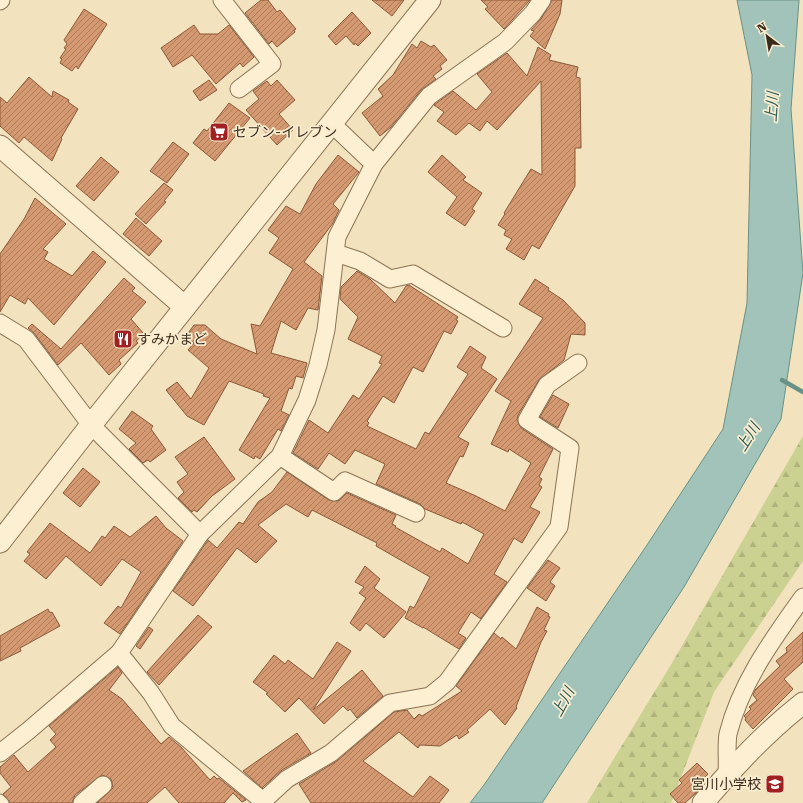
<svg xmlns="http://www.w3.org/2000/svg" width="803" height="803" font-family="'Roboto Serif','Noto Sans JP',serif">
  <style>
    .forest { fill: url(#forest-firs) }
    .water { fill: #a2c3b9; stroke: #689287 }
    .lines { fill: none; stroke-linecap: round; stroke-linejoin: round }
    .stream { stroke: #689287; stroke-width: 4.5 }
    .building { fill: url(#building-hatch); stroke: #8d5939 }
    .service-casing { stroke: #8c7255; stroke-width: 11 }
    .minor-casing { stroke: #8c7255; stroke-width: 19 }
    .tertiary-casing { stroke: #8c7255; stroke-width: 23 }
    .service { stroke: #fcefd2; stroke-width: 9 }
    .minor { stroke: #fcefd2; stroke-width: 17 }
    .tertiary { stroke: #fcefd2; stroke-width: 21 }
    .labels { text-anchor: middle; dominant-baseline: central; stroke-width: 3.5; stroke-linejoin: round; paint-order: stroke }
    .poi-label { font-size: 14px; fill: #3a2a1b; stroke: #f9eccf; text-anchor: start }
    .water-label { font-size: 15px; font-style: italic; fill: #295b58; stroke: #f9eccf }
  </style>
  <defs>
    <pattern id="forest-firs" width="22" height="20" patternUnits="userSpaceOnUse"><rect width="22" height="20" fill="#cad191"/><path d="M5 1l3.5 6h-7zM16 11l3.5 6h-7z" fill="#aeb47c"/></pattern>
    <pattern id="building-hatch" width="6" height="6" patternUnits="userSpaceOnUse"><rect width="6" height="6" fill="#d49971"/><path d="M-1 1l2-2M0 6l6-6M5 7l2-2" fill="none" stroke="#ad7d5c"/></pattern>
  </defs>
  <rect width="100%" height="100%" fill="#f2e2be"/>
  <path class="forest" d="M803,436V561L714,692L671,803H587L672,663Z"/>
  <path class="water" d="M737,0H799L791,109L803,273L781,419L684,587L542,803H470L484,785L647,545L723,429L747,303L752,75Z"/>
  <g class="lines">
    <path class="stream" d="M782,380L803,392"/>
  </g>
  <g class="building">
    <path d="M261,0H268L277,12L280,10L296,29L294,30L295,32L277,47L272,41L269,44L245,13Z"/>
    <path d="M372,0H404L392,16Z"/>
    <path d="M481,0H530L504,29L485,9L488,7Z"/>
    <path d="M552,0H562L560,14L545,49L530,36L534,31L531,30L541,19Z"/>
    <path d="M84,9L107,24L78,69L76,66L72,71L60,63L62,59L60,58L66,49L64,48L67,44L64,40Z"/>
    <path d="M352,12L371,33L358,46L355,43L354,45L346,36L336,45L328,36Z"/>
    <path d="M194,25L200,34H218L229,25L254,57L243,67L240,63L216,84L192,55L173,67L161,48Z"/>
    <path d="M421,41L431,47L434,45L447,60L440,66L442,69L433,76L436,79L421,90L391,127L380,136L362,113L383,96L378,89L393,75L412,44L417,48Z"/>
    <path d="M538,47L551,55L549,60L578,67L576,77L580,78L581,148H575V186L539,249L532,245L524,260L506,249L512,239L504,235L506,230L498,225L505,214L504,213L531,169L542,175L541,81L497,130L487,121L480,131L469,123L456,135L437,121L444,112L434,105L453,91L476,110L492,92L477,74L507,53L527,76Z"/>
    <path d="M29,77L52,97L53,91L69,100L68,102L78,109L61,138L62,139L52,161L24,137L19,143L0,126V97L7,103Z"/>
    <path d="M209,80L217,90L200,101L193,91Z"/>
    <path d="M277,80L295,100L279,114L293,130L277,145L246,110L259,99L253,91L267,81L271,86Z"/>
    <path d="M229,103L250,118L215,161L193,143L204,129L207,131Z"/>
    <path d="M173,142L189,154L167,183L150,171Z"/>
    <path d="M338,155L359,172L333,204L339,210L333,223L304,262L322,276L318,310L308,308L296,330L281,321L271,353L307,363L303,378L296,376L292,389L289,388L281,411L289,415L281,431L278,429L260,459L255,456L254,459L239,450L270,398L263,396L264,394L229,381L204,425L187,416L166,390L177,382L191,399L209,368L188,350L194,343L186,336L194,325H205L221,339L257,354L251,324L260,326L293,269L269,253L279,238L268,230L286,206L300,214L316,184Z"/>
    <path d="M442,155L466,177L463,180L482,193L472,209L475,211L465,226L446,213L457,197L428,172Z"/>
    <path d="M101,157L119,172L94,201L76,186Z"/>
    <path d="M164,183L173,190L164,201L166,202L146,224L135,214Z"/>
    <path d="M35,198L66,224L43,249L48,252L44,259L72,276L93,251L106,262L54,325L28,298L25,304L10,295L0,312V254L24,219Z"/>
    <path d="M136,218L162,241L149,256L123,234Z"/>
    <path d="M357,271L370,279L395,303L406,286L409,285L458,317L456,320L458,321L451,334L444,331L423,372L413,367L394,403L383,396L367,421L369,423L367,426L416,449L425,432L429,434L468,374L457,367L470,346L486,357L481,368L497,379L458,437L469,443L463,457L460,456L446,483L476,496L505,511L531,463L509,449L508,452L491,444L511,401L495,391L543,318L519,304L535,279L549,288L548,290L563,300L585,323V335L571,334L564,360L539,380L518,415L517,420L521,428L553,449L539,477L542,479L539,485L542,487L530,507L540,512L522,543L514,538L494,574L507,582L481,619L471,612L458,633L466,638L459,649L423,627V628L405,618L410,606L414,608L430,577L376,546L377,543L312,510L308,517L286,504L258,525L277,541L256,563L237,548L193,606L173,591L208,540L217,548L239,522L243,524L258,502L272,492L287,472L329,500L338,501L347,493L396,515L392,524L396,526L395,527L440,552L442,548L468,564L484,534L462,522L461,524L425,509L420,504L376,484L385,464L355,450L345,464L329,453L318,469L293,453L309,420L328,433L353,395L359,399L382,364L379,363L382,356L348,339L358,317L340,299L341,287Z"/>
    <path d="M124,278L135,288L132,291L146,302L131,319L144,334L136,341L138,343L119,360L121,364L109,375L81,343L58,365L34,333L28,328L32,324L61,349Z"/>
    <path d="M553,395L569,404L558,428L540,417Z"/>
    <path d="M132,411L153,426L151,429L166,450L150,462L148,460L143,463L129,449L136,443L119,429Z"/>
    <path d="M204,437L235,479L212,496L197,512L194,510L192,512L178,498L184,492L177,482L188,474L175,457Z"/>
    <path d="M83,468L100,482L80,507L63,493Z"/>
    <path d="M156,516L166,528L183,541L120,634L104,623L118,606L121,608L141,572L122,559L101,586L66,556L46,579L24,561L30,554L27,552L50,523L90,553L102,536L105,538L114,526L130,537Z"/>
    <path d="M548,560L560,568L550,582L555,586L546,601L527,588Z"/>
    <path d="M365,566L380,579L374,588L406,612L384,638L366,623L360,631L350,623L366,598L359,593L364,587L355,582Z"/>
    <path d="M537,607L549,614L548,616L550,617L544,630L547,631L541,642L516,707L517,708L505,725L490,709L467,730L469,732L459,739L457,735L440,746L420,745L418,748L399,732L363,761L413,797L430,776L449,790L439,803H311L299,784L337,761L394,712L407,710L414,719L419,714L422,716L462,691L456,686L494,633L501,639L502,637L516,649Z"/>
    <path d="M48,609L50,613L52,612L60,626L20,648L21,651L0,661V636Z"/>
    <path d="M198,615L212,627L159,685L147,672Z"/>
    <path d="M149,627L153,630L140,649L136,646Z"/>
    <path d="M803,632V662L784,679L793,689L753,729L745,720L746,718L744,716L751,709L749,707L757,700L753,695L755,690L780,666L776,661L787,652L786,648Z"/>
    <path d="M337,642L351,651L313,710L362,670L383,696L357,718L350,709L348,711L343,706L324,724L299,698L285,712L266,694L268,693L253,682L274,655L285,664L288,660L313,679Z"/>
    <path d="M118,667L122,673L109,690L122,699L161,744L169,737L181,747L210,780L214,776L217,779L219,778L246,800L242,802L233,793L224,803H179L165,787L147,803H97L113,788L111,779L102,775L75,795L72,803H10L3,794L11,787L0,773V767L14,755L28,772L56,747L50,740L56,734L49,726Z"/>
    <path d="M297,733L311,753L282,770L262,788L243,771Z"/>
    <path d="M697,763L708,774L699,783L702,785L696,793L685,803H678L670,794L682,783L679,780Z"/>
  </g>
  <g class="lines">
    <defs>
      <path id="service" d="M0,799L4,803"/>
      <g id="minor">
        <path d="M222,0L272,64L239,89"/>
        <path d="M0,1L1,0"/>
        <path d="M331,123L374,164"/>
        <path d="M336,253L360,261L390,279L413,274L503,328"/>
        <path d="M0,323L26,339L91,425L200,534"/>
        <path d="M280,456L334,492L345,481L416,513"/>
        <path d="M119,653L151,693L172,726L263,801L287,779L331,753L390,703L430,696L447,682L559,527L570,448L527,420L547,385L578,363"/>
        <path d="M0,753L28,731L119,653L200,534L280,456L307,400L318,365L326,330L337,237L374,164L429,96L505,42L533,13L542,0"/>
        <path d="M727,774C728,761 726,746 728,734C741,682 773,639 803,597"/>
        <path d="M82,803L103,785"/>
      </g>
      <g id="tertiary">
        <path d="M0,146L185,307"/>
        <path d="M0,542L91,425L430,0"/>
        <path d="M703,803C733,767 766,732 803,703"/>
      </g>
    </defs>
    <use href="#service" class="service-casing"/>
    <use href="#minor" class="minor-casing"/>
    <use href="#tertiary" class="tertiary-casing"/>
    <use href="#service" class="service"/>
    <use href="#minor" class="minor"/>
    <use href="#tertiary" class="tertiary"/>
  </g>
  <defs>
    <symbol id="supermarket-square" viewBox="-11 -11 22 22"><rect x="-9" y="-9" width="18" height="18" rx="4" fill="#a12022" stroke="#f9eccf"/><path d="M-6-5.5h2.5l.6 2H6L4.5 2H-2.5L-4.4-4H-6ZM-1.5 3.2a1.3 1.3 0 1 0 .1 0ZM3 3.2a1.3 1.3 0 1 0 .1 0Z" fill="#fff"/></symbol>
    <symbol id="restaurant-square" viewBox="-11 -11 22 22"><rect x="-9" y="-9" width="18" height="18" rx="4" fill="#a12022" stroke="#f9eccf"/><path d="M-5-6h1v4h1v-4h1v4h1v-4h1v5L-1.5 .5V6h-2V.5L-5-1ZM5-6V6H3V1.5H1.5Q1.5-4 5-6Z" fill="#fff"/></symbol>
    <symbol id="school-square" viewBox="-11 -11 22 22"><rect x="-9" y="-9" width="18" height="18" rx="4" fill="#a12022" stroke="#f9eccf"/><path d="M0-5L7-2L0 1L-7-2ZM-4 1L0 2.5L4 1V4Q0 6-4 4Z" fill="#fff"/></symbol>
  </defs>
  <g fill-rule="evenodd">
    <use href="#supermarket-square" x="208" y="121" width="22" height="22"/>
    <use href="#restaurant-square" x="112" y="328" width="22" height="22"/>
    <use href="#school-square" x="764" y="773" width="22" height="22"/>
  </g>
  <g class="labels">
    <g class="poi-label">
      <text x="233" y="132">セブン-イレブン</text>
      <text x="137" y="339">すみかまど</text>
      <text x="761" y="784" text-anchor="end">宮川小学校</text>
    </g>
    <g class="water-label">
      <text transform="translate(772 107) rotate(-86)">上川</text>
      <text transform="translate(748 437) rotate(-58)">上川</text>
      <text transform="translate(563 702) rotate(-62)">上川</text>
    </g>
  </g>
  <g transform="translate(767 36) rotate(329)" stroke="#f9eccf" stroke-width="3" paint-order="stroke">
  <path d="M0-3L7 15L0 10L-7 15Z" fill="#3a2a1b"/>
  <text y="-6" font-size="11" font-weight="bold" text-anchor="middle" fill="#3a2a1b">N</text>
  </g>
</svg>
